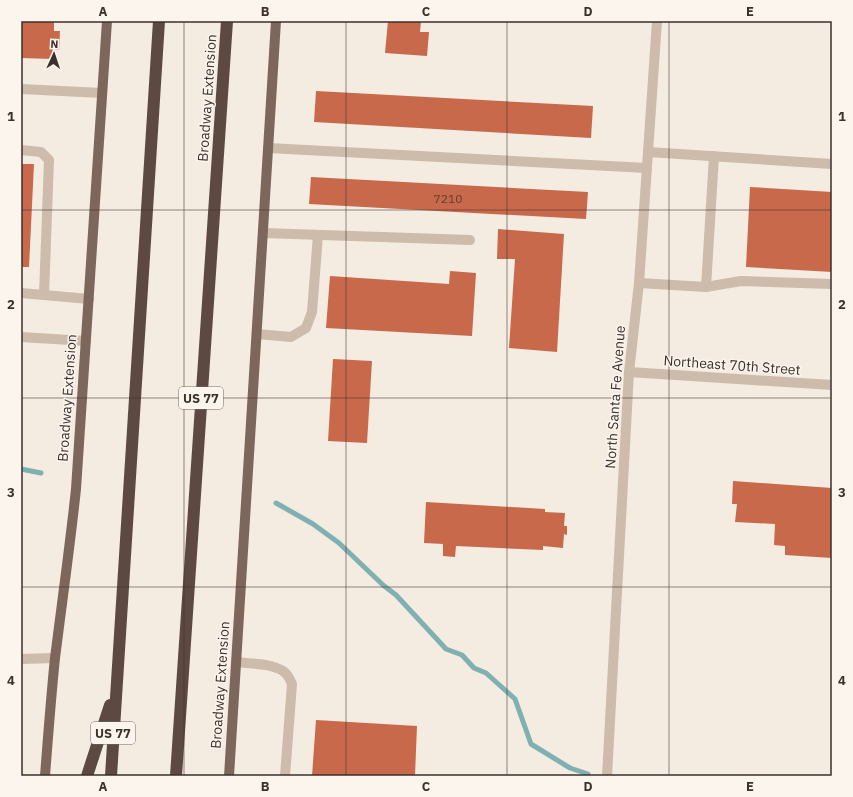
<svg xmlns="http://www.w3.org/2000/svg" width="853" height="797" font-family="'IBM Plex Sans',sans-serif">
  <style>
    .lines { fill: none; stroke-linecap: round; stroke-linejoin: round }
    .stream { stroke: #7fb0b2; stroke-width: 5 }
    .building { fill: #c8694b }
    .minor { stroke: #cdbbac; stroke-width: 10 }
    .major { stroke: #7d675c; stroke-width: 10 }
    .highway { stroke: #5c4a42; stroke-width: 12 }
    .grid { fill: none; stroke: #3b302b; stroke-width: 1; stroke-opacity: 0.55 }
    .labels { text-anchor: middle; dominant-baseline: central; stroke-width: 3; stroke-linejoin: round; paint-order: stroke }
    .number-label { font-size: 12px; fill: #5e3e33 }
    .shield { fill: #fbf5ee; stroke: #756b66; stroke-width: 1 }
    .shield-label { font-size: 13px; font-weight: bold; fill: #3b302b }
    .street-label { font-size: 14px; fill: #3b302b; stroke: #fbf5ee }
    .neatline { fill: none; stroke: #3b302b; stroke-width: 1.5 }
    .grid-label { font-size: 13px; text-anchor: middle; font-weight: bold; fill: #3b302b }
  </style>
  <rect width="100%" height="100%" fill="#f4ebe1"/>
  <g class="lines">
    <g class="stream">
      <path d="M21,469L41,473"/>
      <path d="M276,503L313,524L339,543L383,585L396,595L446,649L462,655L474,668L486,673L515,699L531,744L570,768L588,774"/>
    </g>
  </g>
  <g class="building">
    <path d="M21,21H54V31H60L59,50H53L52,59L21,58Z"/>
    <path d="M388,21H421L420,32H429L427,56L385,53Z"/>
    <path d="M316,91L593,106L591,138L314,122Z"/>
    <path d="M21,164H34L29,267H21Z"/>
    <path d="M311,177L588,192L586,219L309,204Z"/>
    <path d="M750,187L832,192V272L746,267Z"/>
    <path d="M498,229L564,234L557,352L509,348L515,259H497Z"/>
    <path d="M450,271L476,273L472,336L326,328L330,276L449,284Z"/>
    <path d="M333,359L372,361L367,443L328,441Z"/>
    <path d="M733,481L832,488V558L785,555V546L774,545L775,524L735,522L737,504H732Z"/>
    <path d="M426,502L545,509V512L565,513L564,526H567V535L564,534L563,548L543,546V550L456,546L455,557L443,556V544L424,543Z"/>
    <path d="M316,720L417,726L415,776H312Z"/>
  </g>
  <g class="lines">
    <g class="minor">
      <path d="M21,89L102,93"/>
      <path d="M268,148L647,168"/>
      <path d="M21,150L41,152L49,160L44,295L21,293"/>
      <path d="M648,152L832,164"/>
      <path d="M263,233L470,240"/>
      <path d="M639,283L706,287L741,281L832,284"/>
      <path d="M706,287L714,156"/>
      <path d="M44,295L89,299"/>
      <path d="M257,334L291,337L306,328L312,312L318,235"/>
      <path d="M21,337L86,341"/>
      <path d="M629,372L832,385"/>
      <path d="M21,659L55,658"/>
      <path d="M236,662C251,664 270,663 283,671C288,674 290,680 292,684L285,776"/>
      <path d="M607,776L629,372L639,283L657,21"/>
    </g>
    <g class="major">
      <path d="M45,776C48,737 51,697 55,658C62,602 70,546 76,489L107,21"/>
      <path d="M229,776L276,21"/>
    </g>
    <g class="highway">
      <path d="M87,776L110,705"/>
      <path d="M111,776L159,21"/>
      <path d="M176,776L227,21"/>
    </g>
  </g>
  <path class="grid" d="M184,21V776M346,21V776M507,21V776M669,21V776M21,210H832M21,398H832M21,587H832"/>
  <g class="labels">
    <g class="number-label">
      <text x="448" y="198">7210</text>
    </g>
    <g class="shield">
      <rect x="179" y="387" width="44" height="22" rx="3"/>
      <rect x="91" y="722" width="44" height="22" rx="3"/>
    </g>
    <g class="shield-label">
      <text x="201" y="398">US 77</text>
      <text x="113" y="733">US 77</text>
    </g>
    <g class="street-label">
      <text transform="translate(207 98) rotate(-86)">Broadway Extension</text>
      <text transform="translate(732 365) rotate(4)">Northeast 70th Street</text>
      <text transform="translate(615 397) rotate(-86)">North Santa Fe Avenue</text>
      <text transform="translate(67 398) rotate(-86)">Broadway Extension</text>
      <text transform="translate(220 685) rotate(-86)">Broadway Extension</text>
    </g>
  </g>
  <rect width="853" height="797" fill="none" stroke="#fbf5ee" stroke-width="44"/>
  <g transform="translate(54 54) rotate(3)" stroke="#fbf5ee" stroke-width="3" paint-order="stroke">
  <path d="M0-3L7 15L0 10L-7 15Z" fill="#3b302b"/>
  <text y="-6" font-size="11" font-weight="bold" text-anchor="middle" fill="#3b302b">N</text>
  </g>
  <rect x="22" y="22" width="809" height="753" class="neatline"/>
  <g class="grid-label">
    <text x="103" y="16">A</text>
    <text x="265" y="16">B</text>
    <text x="426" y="16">C</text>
    <text x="588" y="16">D</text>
    <text x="750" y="16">E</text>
    <text x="11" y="121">1</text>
    <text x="842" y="121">1</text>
    <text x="11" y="309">2</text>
    <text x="842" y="309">2</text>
    <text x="11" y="497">3</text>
    <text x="842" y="497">3</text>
    <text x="11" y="685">4</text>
    <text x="842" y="685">4</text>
    <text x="103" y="791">A</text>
    <text x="265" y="791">B</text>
    <text x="426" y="791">C</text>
    <text x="588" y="791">D</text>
    <text x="750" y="791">E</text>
  </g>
</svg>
